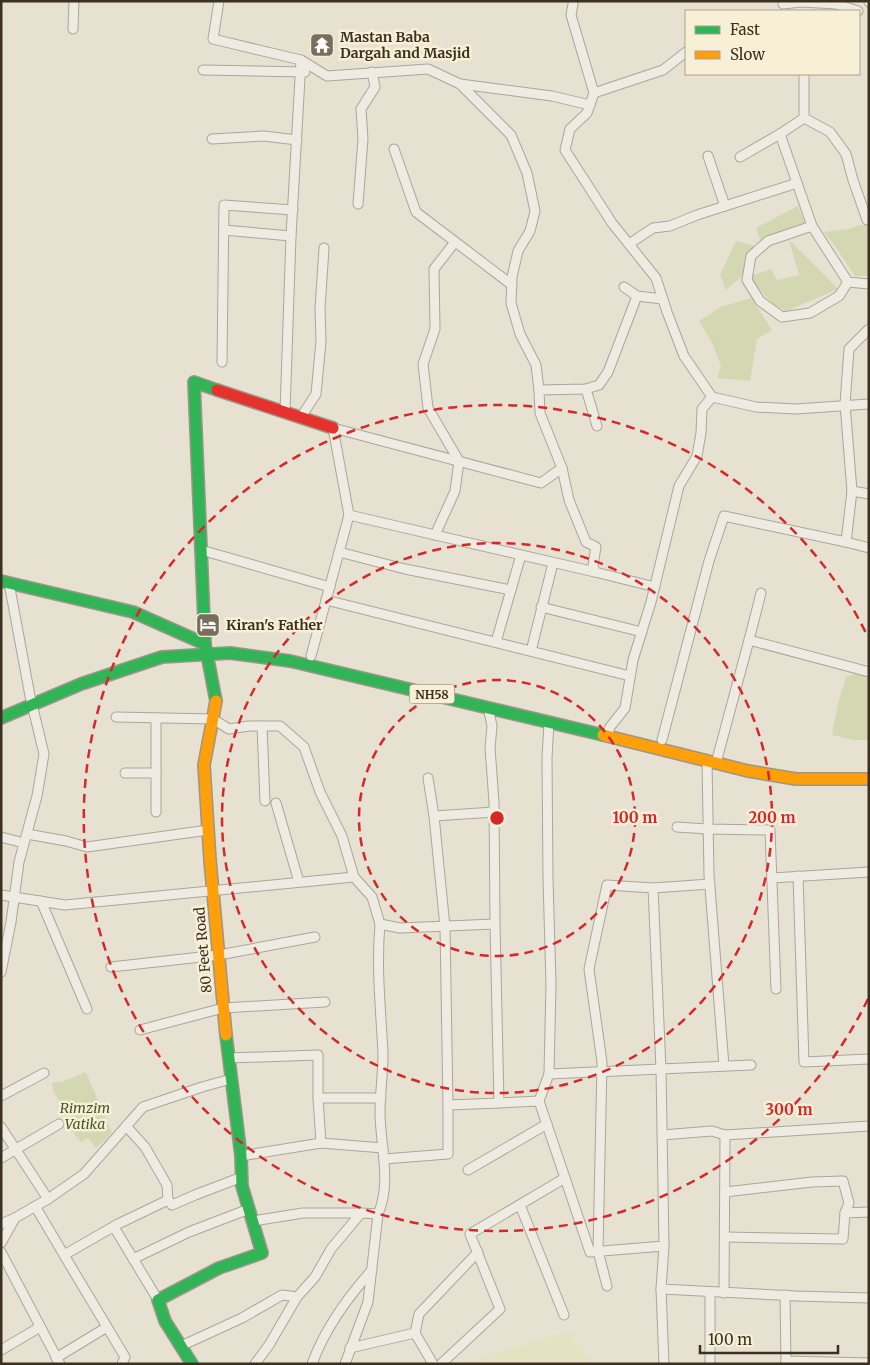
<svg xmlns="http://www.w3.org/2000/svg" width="870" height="1365" font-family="Merriweather,serif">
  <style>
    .farmland { fill: #e5e2c1 }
    .green { fill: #d3d7b2 }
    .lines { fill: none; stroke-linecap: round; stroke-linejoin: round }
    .street-casing { stroke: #aca699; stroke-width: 11 }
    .fast-casing { stroke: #9c9688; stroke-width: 14 }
    .slow-casing { stroke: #9c9688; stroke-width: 14 }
    .jam-casing { stroke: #9c9688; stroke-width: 14 }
    .street { stroke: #eeebe2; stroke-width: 9 }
    .fast { stroke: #30b455; stroke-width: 11 }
    .slow { stroke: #ff9f0a; stroke-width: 11 }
    .jam { stroke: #e5322d; stroke-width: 11 }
    .ring { fill: none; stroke: #d62828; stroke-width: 2.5; stroke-dasharray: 9 6 }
    .labels { text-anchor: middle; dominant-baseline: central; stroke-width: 5; stroke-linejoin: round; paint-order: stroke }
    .shield { fill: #f7f0d7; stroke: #746a57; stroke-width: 1 }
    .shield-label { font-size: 12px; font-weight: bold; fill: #3c3020 }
    .poi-label { font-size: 14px; font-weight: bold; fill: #3c3020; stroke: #f7f0d7; text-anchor: start }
    .street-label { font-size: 14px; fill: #3c3020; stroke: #f7f0d7 }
    .park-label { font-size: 14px; font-style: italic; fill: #475826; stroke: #f7f0d7 }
    .centre { fill: #d62828; stroke: #f7f0d7; stroke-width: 2.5 }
    .ring-label { font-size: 15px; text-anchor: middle; font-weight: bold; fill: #d62828; stroke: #f7f0d7; stroke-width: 5; stroke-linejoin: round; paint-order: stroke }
  </style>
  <rect width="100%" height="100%" fill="#e6e1d0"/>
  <path class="farmland" d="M569,1331L590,1364H462Z"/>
  <g class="green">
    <path d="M798,206L805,223L761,242L756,228Z"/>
    <path d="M859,225H869V276H855L835,246L824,232L849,229Z"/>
    <path d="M789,240L838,289L786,311L773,304L748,277L771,269L777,280L799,275Z"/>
    <path d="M736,241L755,246L741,277L726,290L720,275Z"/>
    <path d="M751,298L772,330L757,339L750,381L717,378L721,366L713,344L699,321L721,307Z"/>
    <path d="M854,674L869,676V740H854L832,735L838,703L846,677Z"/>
    <path d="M86,1072L112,1133L96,1148L88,1138L81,1142L66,1124L63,1107L54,1092L52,1083L62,1082Z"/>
  </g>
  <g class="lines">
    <defs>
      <g id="street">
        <path d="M219,1L213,39L301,60L327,76L428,69L460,84L511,135L527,173L535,211L530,231L518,251L512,277L511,303L520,334L536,365L539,390"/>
        <path d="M869,1V2"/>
        <path d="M573,4L571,15L594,93"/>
        <path d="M783,4L801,2L836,4L858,11"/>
        <path d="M73,29L74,1"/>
        <path d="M686,52L663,70L594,93L587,113L570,129L565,150L612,223L656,278L667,312L684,356L712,397L756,407L796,409L869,404"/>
        <path d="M203,70L305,72"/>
        <path d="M804,74V118L780,134L812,226L848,282L869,284"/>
        <path d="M460,84L552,96L590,105"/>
        <path d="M804,118L830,132L846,154L853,180L867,220"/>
        <path d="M212,139L264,136L297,140"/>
        <path d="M394,149L416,212L512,285"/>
        <path d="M708,156L725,206"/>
        <path d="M740,157L780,134"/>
        <path d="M358,204L363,139L361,109L375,87L372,72"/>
        <path d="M812,226L768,241L751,256L747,280L760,301L782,317L810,313L839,296L848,282"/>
        <path d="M224,230L291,236"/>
        <path d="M629,244L653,228L670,226L697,215L797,183"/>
        <path d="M624,287L637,296L663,299"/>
        <path d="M637,296L608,372L599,385L586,389L539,390L540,413L562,468L569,500L586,542L596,547L593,565L595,572L655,587"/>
        <path d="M869,329L849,349L845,404L852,491L869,494"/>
        <path d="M222,362L224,205L293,210"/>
        <path d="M586,389L597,426"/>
        <path d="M285,412L291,236L301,60"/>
        <path d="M301,417L316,394L321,341L320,309L324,248"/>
        <path d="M852,491L846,542L869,548"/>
        <path d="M349,515L595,572"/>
        <path d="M435,535L455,491L459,461L428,408L423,364L435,329L434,269L455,242"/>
        <path d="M201,550L330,587"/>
        <path d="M339,552L405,569L511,590"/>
        <path d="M761,593L749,640L869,672"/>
        <path d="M326,600L630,676"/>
        <path d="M541,607L642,632"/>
        <path d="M496,642L521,555"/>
        <path d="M531,651L553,563"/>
        <path d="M311,656L349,515L333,428L541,483L562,468"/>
        <path d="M116,717L213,719L229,729L249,726H280L304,747L320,792L342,836L354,877L372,897L380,924"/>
        <path d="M156,718V812"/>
        <path d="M262,726L265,801"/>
        <path d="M607,737L610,727L625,708L633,660L651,602L679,486L697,456L701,433L702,409L712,397"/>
        <path d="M662,740L709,561L724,516L846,542"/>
        <path d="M707,761L709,875L724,1066"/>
        <path d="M716,763L749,640"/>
        <path d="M125,773H156"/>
        <path d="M428,778L434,816"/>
        <path d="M276,803L299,882"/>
        <path d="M677,827L707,829L770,830L776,989"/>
        <path d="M27,834L66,841L87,847L208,830"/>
        <path d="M1,837L24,843"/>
        <path d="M798,876L804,1062L869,1059"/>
        <path d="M772,878L869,872"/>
        <path d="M1,895L65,905L354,877"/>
        <path d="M41,901L87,1009"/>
        <path d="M111,967L219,955L315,937"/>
        <path d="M1,972L11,922L19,862L37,796L44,754L30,696L9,583"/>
        <path d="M140,1030L223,1008L325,1002"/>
        <path d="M229,1058L318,1055V1098H381"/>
        <path d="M549,1074L751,1065"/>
        <path d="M1,1096L44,1073"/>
        <path d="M318,1098L321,1143"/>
        <path d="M539,1101L549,1074L551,985L548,878L547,758L549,722"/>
        <path d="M499,1103L539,1101L590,1252L664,1246L661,1069L653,888L710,884"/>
        <path d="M448,1105L445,927L434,816L494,812"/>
        <path d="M126,1126L145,1147L167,1185L168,1200"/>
        <path d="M1,1127L48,1199L84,1174L143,1107L202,1087L231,1079"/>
        <path d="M662,1135L712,1131L725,1135"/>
        <path d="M241,1156L321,1143L383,1148"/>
        <path d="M1,1158L59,1124"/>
        <path d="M384,1159L448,1154V1105L499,1103L495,924"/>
        <path d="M468,1170L547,1124"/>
        <path d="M725,1192L812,1182L843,1181L849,1203L845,1213"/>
        <path d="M520,1205L564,1315"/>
        <path d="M35,1206L64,1255"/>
        <path d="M361,1213L378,1214C392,1183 380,1145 380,1112C380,1093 383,1074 383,1054C381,1011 376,968 380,924L400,928L495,924L494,802L490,748L492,726L488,707"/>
        <path d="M253,1221L303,1213H361L331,1249L315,1277L297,1297L269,1345L255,1364"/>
        <path d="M1,1224L15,1218"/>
        <path d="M114,1227L158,1300"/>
        <path d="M725,1237L843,1239L845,1213L869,1212"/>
        <path d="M1,1243L15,1218L48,1199"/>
        <path d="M664,1246L661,1289L796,1296L869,1298"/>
        <path d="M1,1252L60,1364"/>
        <path d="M133,1259L189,1232L249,1209"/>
        <path d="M607,1286L598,1251L602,1062L589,969L607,885L653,888"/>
        <path d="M661,1289L664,1364"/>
        <path d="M710,1292V1364"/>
        <path d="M724,1293L725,1135L869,1126"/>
        <path d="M785,1295L786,1364"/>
        <path d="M415,1333L419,1314L478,1252"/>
        <path d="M181,1346L242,1318L282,1295L297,1297"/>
        <path d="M350,1348L415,1333L433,1364"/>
        <path d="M1,1350L40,1327"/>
        <path d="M56,1358L107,1327"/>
        <path d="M786,1361L869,1363"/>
        <path d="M122,1364L125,1357L64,1255L118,1224L168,1200L172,1205L195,1195L242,1177"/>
        <path d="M312,1364C325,1328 347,1298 372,1270"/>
        <path d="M345,1364L368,1302L378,1214"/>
        <path d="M441,1364L500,1309L470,1234L565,1178"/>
      </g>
      <g id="fast">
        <path d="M1,581L133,612L205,644"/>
        <path d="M216,701L205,644L194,382L217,390"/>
        <path d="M1,718L81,684L162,657L230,653L290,661L603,735"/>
        <path d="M192,1364L165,1321L158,1300L219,1268L262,1253L242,1186L241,1156L226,1035"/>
      </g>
      <g id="slow">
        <path d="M216,701L204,765L210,860L226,1035"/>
        <path d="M603,735L748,771L796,779H869"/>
      </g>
      <path id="jam" d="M217,390L333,428"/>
    </defs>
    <use href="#street" class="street-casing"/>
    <use href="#fast" class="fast-casing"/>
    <use href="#slow" class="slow-casing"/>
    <use href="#jam" class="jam-casing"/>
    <use href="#street" class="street"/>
    <use href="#fast" class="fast"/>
    <use href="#slow" class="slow"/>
    <use href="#jam" class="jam"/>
  </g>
  <g class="ring">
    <circle cx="497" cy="818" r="138"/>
    <circle cx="497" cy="818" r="275"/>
    <path d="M868 999A413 413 0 1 1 868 637"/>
  </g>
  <defs>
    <symbol id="temple-square" viewBox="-11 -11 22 22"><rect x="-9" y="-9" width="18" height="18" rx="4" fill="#786e5e" stroke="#f7f0d7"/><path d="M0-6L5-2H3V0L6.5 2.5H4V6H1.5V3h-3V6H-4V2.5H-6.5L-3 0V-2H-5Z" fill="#fff"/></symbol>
    <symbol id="hotel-square" viewBox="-11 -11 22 22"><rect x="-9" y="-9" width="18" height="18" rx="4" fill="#786e5e" stroke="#f7f0d7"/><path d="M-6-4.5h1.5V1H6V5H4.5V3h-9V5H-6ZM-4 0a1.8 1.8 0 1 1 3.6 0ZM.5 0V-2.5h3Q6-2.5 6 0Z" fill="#fff"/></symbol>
  </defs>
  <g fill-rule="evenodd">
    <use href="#temple-square" x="308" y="31" width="28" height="28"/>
    <use href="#hotel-square" x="194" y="611" width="28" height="28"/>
  </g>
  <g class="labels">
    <rect class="shield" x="409.5" y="684.5" width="45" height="19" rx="4"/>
    <g class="shield-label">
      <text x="432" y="694">NH58</text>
    </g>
    <g class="poi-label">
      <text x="340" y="37">Mastan Baba<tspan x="340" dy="16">Dargah and Masjid</tspan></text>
      <text x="226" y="625">Kiran's Father</text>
    </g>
    <g class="street-label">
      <text transform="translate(203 950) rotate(-95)">80 Feet Road</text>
    </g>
    <g class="park-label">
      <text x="85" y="1108">Rimzim<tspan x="85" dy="16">Vatika</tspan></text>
    </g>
  </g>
  <circle cx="497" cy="818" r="8" class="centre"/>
  <g class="ring-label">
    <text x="635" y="823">100 m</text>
    <text x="772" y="823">200 m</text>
    <text x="789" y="1115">300 m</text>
  </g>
  <rect width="870" height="1365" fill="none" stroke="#3c3020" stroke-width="5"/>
  <rect x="685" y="10" width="175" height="65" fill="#f7f0d7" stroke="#aca38e"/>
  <rect x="695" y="26" width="25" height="8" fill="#30b455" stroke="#aca38e"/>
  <text x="730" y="35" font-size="15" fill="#3c3020">Fast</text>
  <rect x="695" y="51" width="25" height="8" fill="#ff9f0a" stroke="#aca38e"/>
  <text x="730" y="60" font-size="15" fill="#3c3020">Slow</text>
  <path d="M700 1345v8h138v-8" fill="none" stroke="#3c3020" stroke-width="2.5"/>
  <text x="708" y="1345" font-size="15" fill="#3c3020" stroke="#f7f0d7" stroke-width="4" paint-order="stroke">100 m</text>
</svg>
